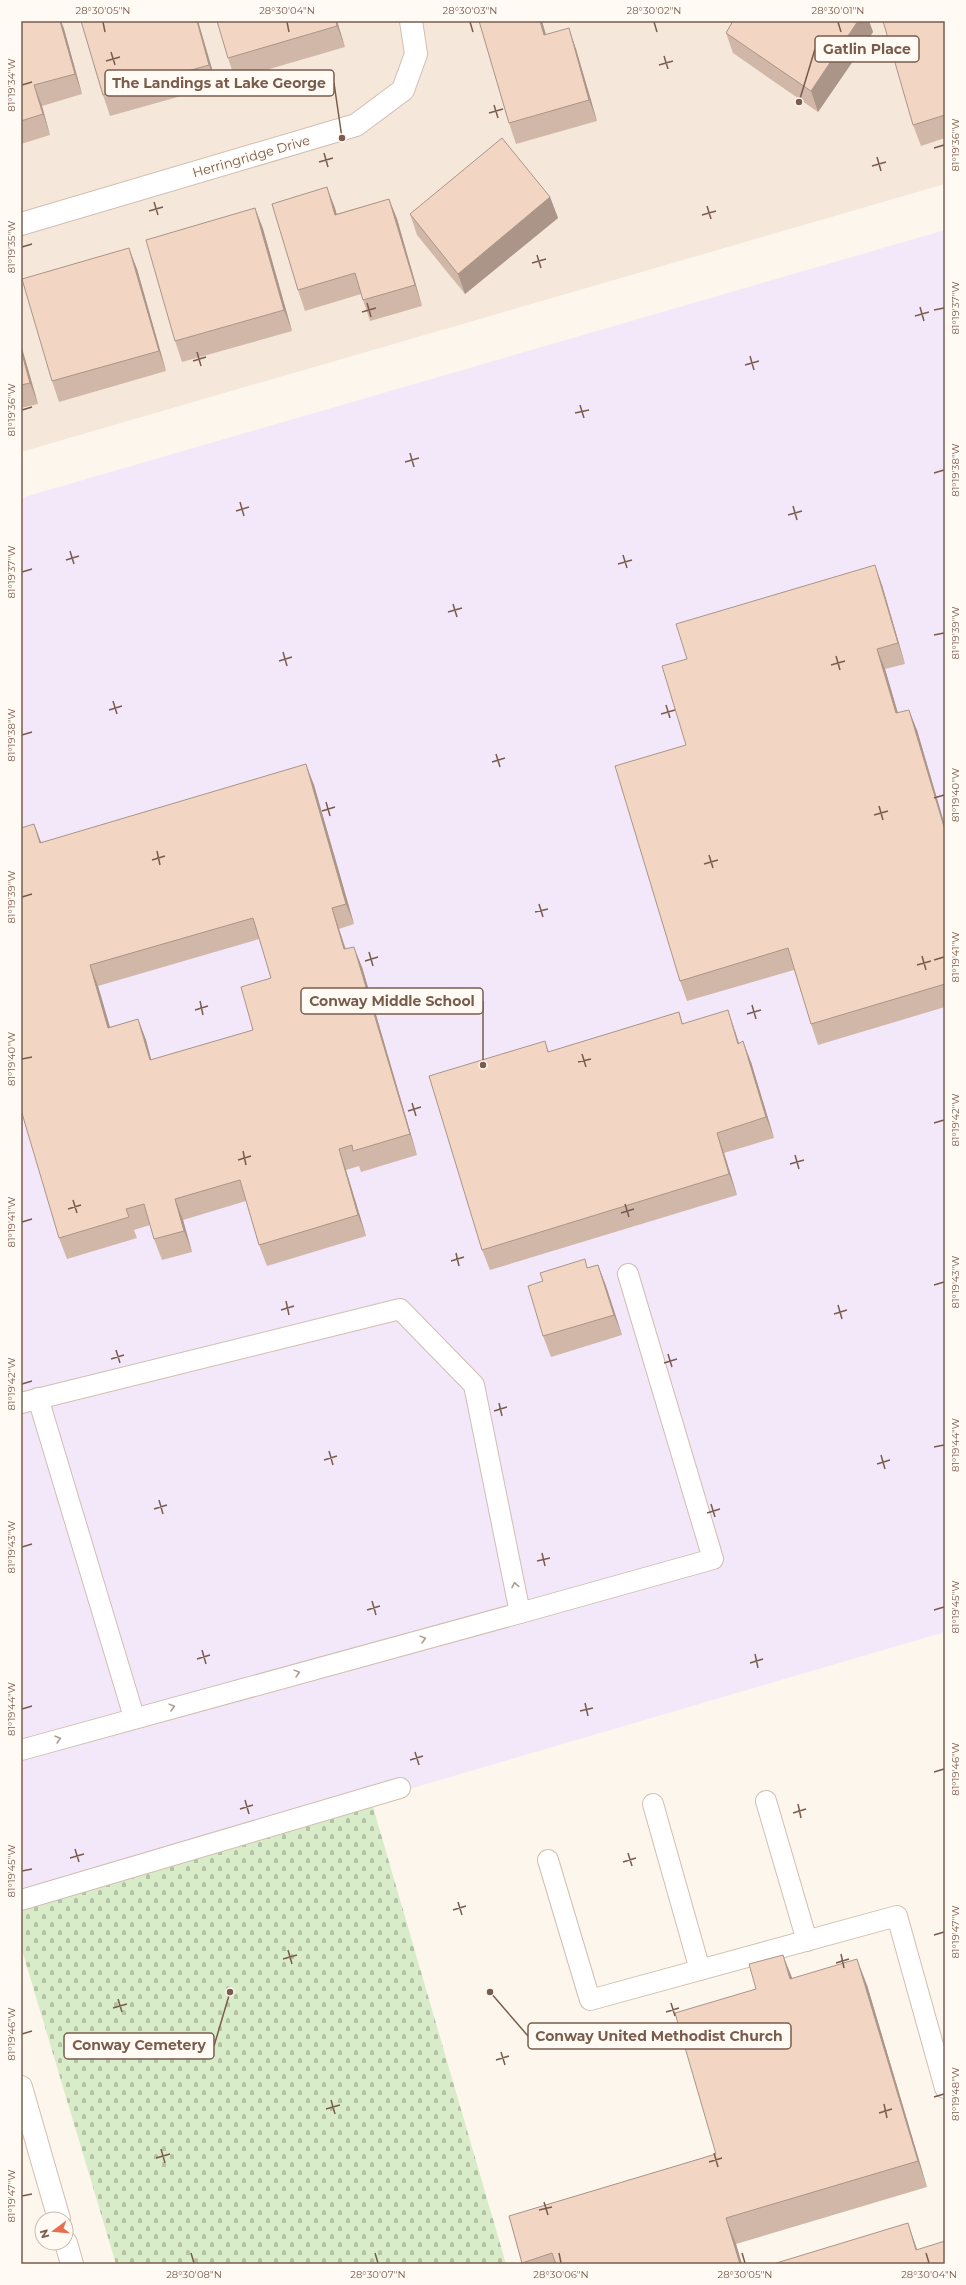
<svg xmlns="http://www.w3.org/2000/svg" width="966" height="2285" font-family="Montserrat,sans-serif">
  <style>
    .residential { fill: #f5e8da }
    .education { fill: #f3e8fa }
    .cemetery { fill: url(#cemetery-stones) }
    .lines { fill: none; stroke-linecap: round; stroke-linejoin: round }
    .lane-casing { stroke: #d1beb0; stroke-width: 22 }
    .street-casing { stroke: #d1beb0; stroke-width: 24 }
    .lane { stroke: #fff; stroke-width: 20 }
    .street { stroke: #fff; stroke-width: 22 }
    .wall { fill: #d1b7a8; fill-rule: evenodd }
    .shaded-wall { fill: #aa9588 }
    .building { fill: #f3d5c3; stroke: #aa9588; fill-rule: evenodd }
    .oneway { stroke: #af9d94 }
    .ticks { fill: none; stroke: #7a5c4d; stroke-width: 1.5 }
    .labels { text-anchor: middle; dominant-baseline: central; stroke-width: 3; stroke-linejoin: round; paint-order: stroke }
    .street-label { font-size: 13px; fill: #7a5c4d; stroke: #fffaf3 }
    .leader { fill: none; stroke: #7a5c4d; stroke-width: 1.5 }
    .callout-dot { fill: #7a5c4d; stroke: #fffaf3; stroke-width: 1.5 }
    .callout { fill: #fffaf3; stroke: #7a5c4d; stroke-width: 1.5 }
    .callout-label { font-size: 14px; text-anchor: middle; font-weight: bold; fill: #7a5c4d }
    .neatline { fill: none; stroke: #7a5c4d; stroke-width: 1.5 }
    .ticks-label { font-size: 10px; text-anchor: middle; fill: #7a5c4d }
  </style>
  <defs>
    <pattern id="cemetery-stones" width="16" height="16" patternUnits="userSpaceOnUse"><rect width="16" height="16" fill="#d8ecc9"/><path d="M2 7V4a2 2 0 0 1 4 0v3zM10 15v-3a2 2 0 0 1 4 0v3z" fill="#b4c2a5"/></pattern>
  </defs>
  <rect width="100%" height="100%" fill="#fdf6ec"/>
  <path class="residential" d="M21,21H945V184L21,452Z"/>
  <path class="education" d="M945,230V1632L27,1901L21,1882V498Z"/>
  <path class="cemetery" d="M371,1800L506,2264H116L21,1947V1903Z"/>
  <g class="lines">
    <defs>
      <g id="lane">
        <path d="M38,1398L134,1717"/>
        <path d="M21,1403L400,1309L474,1385L520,1613L21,1750"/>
        <path d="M520,1613L713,1559L628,1274"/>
        <path d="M766,1801L807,1941"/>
        <path d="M653,1804L700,1970"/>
        <path d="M548,1860L590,2000L897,1916L945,2088"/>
        <path d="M21,1900L400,1788"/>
      </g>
      <g id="street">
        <path d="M21,224L356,125L403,90L416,54L411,21"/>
        <path d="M21,2087L59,2219"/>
        <path d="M66,2243L72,2264"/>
      </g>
    </defs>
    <use href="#lane" class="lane-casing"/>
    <use href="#street" class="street-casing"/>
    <use href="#lane" class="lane"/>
    <use href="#street" class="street"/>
  </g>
  <g class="wall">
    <path d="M21,21H61L64,29L82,94L42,106L50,135L21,144Z"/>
    <path d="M81,21H198L217,86L110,116L103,95Z"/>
    <path d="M337,21L345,47L235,79L228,58Z"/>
    <path d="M479,21H542L546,34L576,49L597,121L516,144L509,123Z"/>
    <path d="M733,21H869L873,32L818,112L733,53L726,33Z"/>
    <path d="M945,21V138L921,146L913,125Z"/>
    <path d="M327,187L336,214L389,199L397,219L422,306L370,321L361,294L305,311L298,290Z"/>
    <path d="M550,197L558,218L465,294L417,235L410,214Z"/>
    <path d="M255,208L263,229L292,331L182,362L175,341Z"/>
    <path d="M137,269L166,371L59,402L52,381Z"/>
    <path d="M21,345L38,404L21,408Z"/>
    <path d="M882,585L905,664L885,669L898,713L917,730L945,826V1007L818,1045L811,1024L794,970L687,1001L680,981L686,745L687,659Z"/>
    <path d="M314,785L354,924L339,929L346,949L362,967L417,1155L361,1172L359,1166L346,1170L366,1236L267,1266L259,1245L246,1201L183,1220L192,1252L162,1260L154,1239L150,1225L134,1230L137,1238L67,1259L59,1238L34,824L41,842ZM259,939L271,978L253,1030L151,1060L146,1040L138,1019L110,1027L98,986Z"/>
    <path d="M679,1012L683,1024L735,1031L739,1044L751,1062L774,1138L724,1153L737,1195L490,1270L482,1250L545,1041L549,1052Z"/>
    <path d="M598,1265L606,1286L622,1335L551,1357L543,1336L588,1268Z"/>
    <path d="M792,1978L867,1985L927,2187L736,2244L742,2264H522L509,2216L716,2154Z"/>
  </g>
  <g class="shaded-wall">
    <path d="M60,21H61L64,29L82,94L75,74Z"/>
    <path d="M197,21H198L217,86L209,65Z"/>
    <path d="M336,21H337L345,47L337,26Z"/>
    <path d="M540,21H542L543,25L552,56L544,35Z"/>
    <path d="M858,21H869L873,32L818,112L811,91Z"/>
    <path d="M569,28L576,49L597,121L589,100Z"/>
    <path d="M34,85L42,106L50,135L43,114Z"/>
    <path d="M327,187L335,208L343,236L335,215Z"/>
    <path d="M550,197L558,218L465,294L458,274Z"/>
    <path d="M389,199L397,219L422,306L415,285Z"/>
    <path d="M255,208L263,229L292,331L284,310Z"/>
    <path d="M129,248L137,269L166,371L159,351Z"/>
    <path d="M21,345L38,404L30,383L21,350Z"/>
    <path d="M875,565L882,585L905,664L898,643Z"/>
    <path d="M877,649L885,669L904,734L896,713Z"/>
    <path d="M909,710L917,730L945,826V830Z"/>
    <path d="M306,764L314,785L354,924L346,904Z"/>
    <path d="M34,824L42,845L40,843Z"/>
    <path d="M332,908L339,929L352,970L344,949Z"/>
    <path d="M354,947L362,967L417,1155L410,1134Z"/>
    <path d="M90,965L98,986L116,1048L108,1028Z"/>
    <path d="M728,1010L735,1031L746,1065L738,1044Z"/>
    <path d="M138,1019L146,1040L157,1081L150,1060Z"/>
    <path d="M743,1041L751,1062L774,1138L766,1117Z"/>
    <path d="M717,1133L724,1153L737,1195L729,1174Z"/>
    <path d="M339,1149L346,1170L366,1236L358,1215Z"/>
    <path d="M175,1199L183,1220L192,1252L184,1231Z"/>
    <path d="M598,1265L606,1286L622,1335L614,1315Z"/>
    <path d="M783,1955L793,1980L790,1979Z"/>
    <path d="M857,1959L867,1985L927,2187L918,2161Z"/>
    <path d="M726,2218L736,2244L742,2264H740Z"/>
    <path d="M908,2223L917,2249L916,2250Z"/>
  </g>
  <g class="building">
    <path d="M21,21H60L75,74L34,85L43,114L21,121Z"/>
    <path d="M81,21H197L209,65L103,95Z"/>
    <path d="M217,21H336L337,26L228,58Z"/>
    <path d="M479,21H540L544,35L569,28L589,100L509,123Z"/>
    <path d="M733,21H858L811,91L726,33Z"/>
    <path d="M883,21H945V115L913,125Z"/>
    <path d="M502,138L550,197L458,274L410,214Z"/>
    <path d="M327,187L335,215L389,199L415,285L363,300L355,273L298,290L272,204Z"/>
    <path d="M255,208L284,310L175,341L146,240Z"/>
    <path d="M129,248L159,351L52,381L22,279Z"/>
    <path d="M21,350L30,383L21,385Z"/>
    <path d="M875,565L898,643L877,649L896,713L909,710L945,830V984L811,1024L788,948L680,981L615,766L686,745L662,666L687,659L676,624Z"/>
    <path d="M306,764L346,904L332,908L344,949L354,947L410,1134L353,1151L352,1145L339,1149L358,1215L259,1245L240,1180L175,1199L184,1231L154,1239L144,1204L126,1209L129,1217L59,1238L21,1110V828L34,824L40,843ZM253,918L271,978L241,987L253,1030L150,1060L138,1019L108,1028L90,965Z"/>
    <path d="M728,1010L738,1044L743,1041L766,1117L717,1133L729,1174L482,1250L429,1076L545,1041L548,1052L679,1012L682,1024Z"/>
    <path d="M585,1259L587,1268L598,1265L614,1315L543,1336L528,1286L543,1281L540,1273Z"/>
    <path d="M783,1955L790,1979L857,1959L918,2161L726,2218L740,2264H556L552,2253L522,2263L509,2216L716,2154L675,2013L756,1989L749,1964Z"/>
    <path d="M908,2223L916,2250L945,2241V2264H773Z"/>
  </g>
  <defs><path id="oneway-chevron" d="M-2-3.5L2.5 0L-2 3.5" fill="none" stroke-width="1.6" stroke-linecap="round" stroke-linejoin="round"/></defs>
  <g class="oneway">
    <use href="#oneway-chevron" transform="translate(515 1585) rotate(-101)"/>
    <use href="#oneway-chevron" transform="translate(423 1639) rotate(-15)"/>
    <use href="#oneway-chevron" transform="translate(297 1673) rotate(-15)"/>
    <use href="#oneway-chevron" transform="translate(172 1707) rotate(-15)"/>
    <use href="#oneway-chevron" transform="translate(58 1739) rotate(-16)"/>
  </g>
  <path class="ticks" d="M103,22L105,32M287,22L289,32M470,22L473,32M654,22L657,32M838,22L841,32M111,52L115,65M664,56L668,69M106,61L120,57M659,65L673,61M22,85L32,82M494,105L498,118M489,113L503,109M934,148L944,145M324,153L328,167M877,157L881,171M319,162L333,158M872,166L886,162M154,202L158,215M707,206L711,219M149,211L163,207M702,215L716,211M22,247L32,244M537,255L541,268M532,263L546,259M367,303L371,317M920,307L924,321M934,310L944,308M362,312L376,308M915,316L929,312M197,352L201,366M750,356L754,370M193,361L206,357M745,365L759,361M580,405L584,418M22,410L32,407M575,413L589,410M410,453L414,467M405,462L419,458M934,473L944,470M240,502L244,516M793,506L797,520M236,511L249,507M788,515L802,511M70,551L74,564M623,555L627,568M66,560L79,556M618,564L632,560M22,572L32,569M453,604L457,617M448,612L462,608M934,635L944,633M283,652L287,666M836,656L840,670M279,661L292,657M831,665L845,661M113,701L117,714M666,705L670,718M109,710L122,706M661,714L675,710M22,735L32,732M496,754L500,767M492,762L505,758M934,798L944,795M326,802L330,816M879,806L883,820M322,811L335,807M874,815L888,811M157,851L160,865M709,855L713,868M152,860L165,856M704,864L718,860M22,897L32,894M539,904L543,917M535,912L548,909M369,952L373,966M922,956L926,970M934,960L944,957M365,961L378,957M917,965L931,961M200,1001L203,1015M752,1005L756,1019M195,1010L208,1006M747,1014L761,1010M582,1054L586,1067M22,1059L32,1057M578,1062L591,1059M412,1103L416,1116M408,1111L421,1107M934,1123L944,1120M243,1151L246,1165M795,1155L799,1169M238,1160L251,1156M790,1164L804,1160M73,1200L77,1213M625,1204L629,1217M68,1209L81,1205M621,1213L634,1209M22,1222L32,1219M456,1253L459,1266M451,1261L464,1257M934,1285L944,1282M286,1301L289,1315M838,1305L842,1319M281,1310L294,1306M834,1314L847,1310M116,1350L120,1363M668,1354L672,1367M111,1359L124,1355M664,1363L677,1359M22,1384L32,1381M499,1403L502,1416M494,1411L507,1407M934,1447L944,1445M329,1451L333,1465M881,1455L885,1469M324,1460L337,1456M877,1464L890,1460M159,1500L163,1514M711,1504L715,1517M154,1509L167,1505M707,1513L720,1509M22,1547L32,1544M542,1553L545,1566M537,1561L550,1558M372,1601L376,1615M367,1610L380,1606M934,1610L944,1607M202,1650L206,1664M755,1654L758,1668M197,1659L210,1655M750,1663L763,1659M585,1703L588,1716M22,1709L32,1706M580,1711L593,1708M415,1752L419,1765M410,1760L423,1756M934,1772L944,1769M245,1800L249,1814M798,1804L801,1818M240,1809L253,1805M793,1813L806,1809M75,1849L79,1862M628,1853L632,1866M70,1858L84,1854M623,1862L636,1858M22,1871L32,1869M458,1902L462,1915M453,1910L466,1906M934,1935L944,1932M288,1950L292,1964M841,1954L844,1968M283,1959L297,1955M836,1963L849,1959M118,1999L122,2012M671,2003L675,2016M113,2008L127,2004M666,2012L679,2008M22,2034L32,2031M501,2052L505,2065M496,2060L509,2056M934,2097L944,2094M331,2100L335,2114M884,2104L887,2118M326,2109L340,2105M879,2113L892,2109M161,2149L165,2163M714,2153L718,2167M156,2158L170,2154M709,2162L722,2158M22,2196L32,2194M544,2202L548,2215M539,2210L552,2207M191,2253L194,2263M375,2253L378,2263M559,2253L561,2263M742,2253L745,2263M926,2253L929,2263"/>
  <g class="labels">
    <g class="street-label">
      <text transform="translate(251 156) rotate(-16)">Herringridge Drive</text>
    </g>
  </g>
  <path class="leader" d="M799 102L815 49M342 138L334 83M483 1065L483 1001M490 1992L528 2036M230 1992L214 2046"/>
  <g class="callout-dot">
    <circle cx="799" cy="102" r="4"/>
    <circle cx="342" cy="138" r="4"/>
    <circle cx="483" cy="1065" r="4"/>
    <circle cx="490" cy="1992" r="4"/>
    <circle cx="230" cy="1992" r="4"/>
  </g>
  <g class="callout">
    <rect x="815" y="36" width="104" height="26" rx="4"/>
    <rect x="105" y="70" width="229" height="26" rx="4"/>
    <rect x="301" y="988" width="182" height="26" rx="4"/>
    <rect x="528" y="2023" width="263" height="26" rx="4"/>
    <rect x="64" y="2033" width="150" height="26" rx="4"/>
  </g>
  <g class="callout-label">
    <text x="867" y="54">Gatlin Place</text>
    <text x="219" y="88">The Landings at Lake George</text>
    <text x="392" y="1006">Conway Middle School</text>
    <text x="659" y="2041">Conway United Methodist Church</text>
    <text x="139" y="2050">Conway Cemetery</text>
  </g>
  <rect width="966" height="2285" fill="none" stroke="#fffaf3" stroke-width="44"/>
  <g transform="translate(54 2231) rotate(254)"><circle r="19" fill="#fffaf3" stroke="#cabbb1"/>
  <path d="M0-3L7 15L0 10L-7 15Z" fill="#e76f51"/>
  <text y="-6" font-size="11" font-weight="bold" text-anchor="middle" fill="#7a5c4d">N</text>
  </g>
  <rect x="22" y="22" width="922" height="2241" class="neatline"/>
  <g class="ticks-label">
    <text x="103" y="14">28°30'05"N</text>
    <text x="287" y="14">28°30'04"N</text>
    <text x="470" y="14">28°30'03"N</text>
    <text x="654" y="14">28°30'02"N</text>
    <text x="838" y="14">28°30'01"N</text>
    <text transform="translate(11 85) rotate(-90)" y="4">81°19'34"W</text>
    <text transform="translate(955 145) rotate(-90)" y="4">81°19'36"W</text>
    <text transform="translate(11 247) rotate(-90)" y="4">81°19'35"W</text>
    <text transform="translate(955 308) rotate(-90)" y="4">81°19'37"W</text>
    <text transform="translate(11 410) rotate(-90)" y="4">81°19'36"W</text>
    <text transform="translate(955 470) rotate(-90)" y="4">81°19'38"W</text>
    <text transform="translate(11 572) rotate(-90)" y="4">81°19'37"W</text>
    <text transform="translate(955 633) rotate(-90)" y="4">81°19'39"W</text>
    <text transform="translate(11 735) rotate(-90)" y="4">81°19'38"W</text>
    <text transform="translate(955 795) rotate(-90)" y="4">81°19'40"W</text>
    <text transform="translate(11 897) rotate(-90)" y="4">81°19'39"W</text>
    <text transform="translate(955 957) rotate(-90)" y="4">81°19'41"W</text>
    <text transform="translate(11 1059) rotate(-90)" y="4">81°19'40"W</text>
    <text transform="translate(955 1120) rotate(-90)" y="4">81°19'42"W</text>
    <text transform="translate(11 1222) rotate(-90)" y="4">81°19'41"W</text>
    <text transform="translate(955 1282) rotate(-90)" y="4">81°19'43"W</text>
    <text transform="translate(11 1384) rotate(-90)" y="4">81°19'42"W</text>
    <text transform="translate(955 1445) rotate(-90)" y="4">81°19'44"W</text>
    <text transform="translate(11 1547) rotate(-90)" y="4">81°19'43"W</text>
    <text transform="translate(955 1607) rotate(-90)" y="4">81°19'45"W</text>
    <text transform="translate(11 1709) rotate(-90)" y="4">81°19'44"W</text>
    <text transform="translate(955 1769) rotate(-90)" y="4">81°19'46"W</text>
    <text transform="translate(11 1871) rotate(-90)" y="4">81°19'45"W</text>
    <text transform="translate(955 1932) rotate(-90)" y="4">81°19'47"W</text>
    <text transform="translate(11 2034) rotate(-90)" y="4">81°19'46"W</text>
    <text transform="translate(955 2094) rotate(-90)" y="4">81°19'48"W</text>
    <text transform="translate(11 2196) rotate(-90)" y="4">81°19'47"W</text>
    <text x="194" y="2278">28°30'08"N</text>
    <text x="378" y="2278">28°30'07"N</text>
    <text x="561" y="2278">28°30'06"N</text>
    <text x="745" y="2278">28°30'05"N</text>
    <text x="929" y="2278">28°30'04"N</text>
  </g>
</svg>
